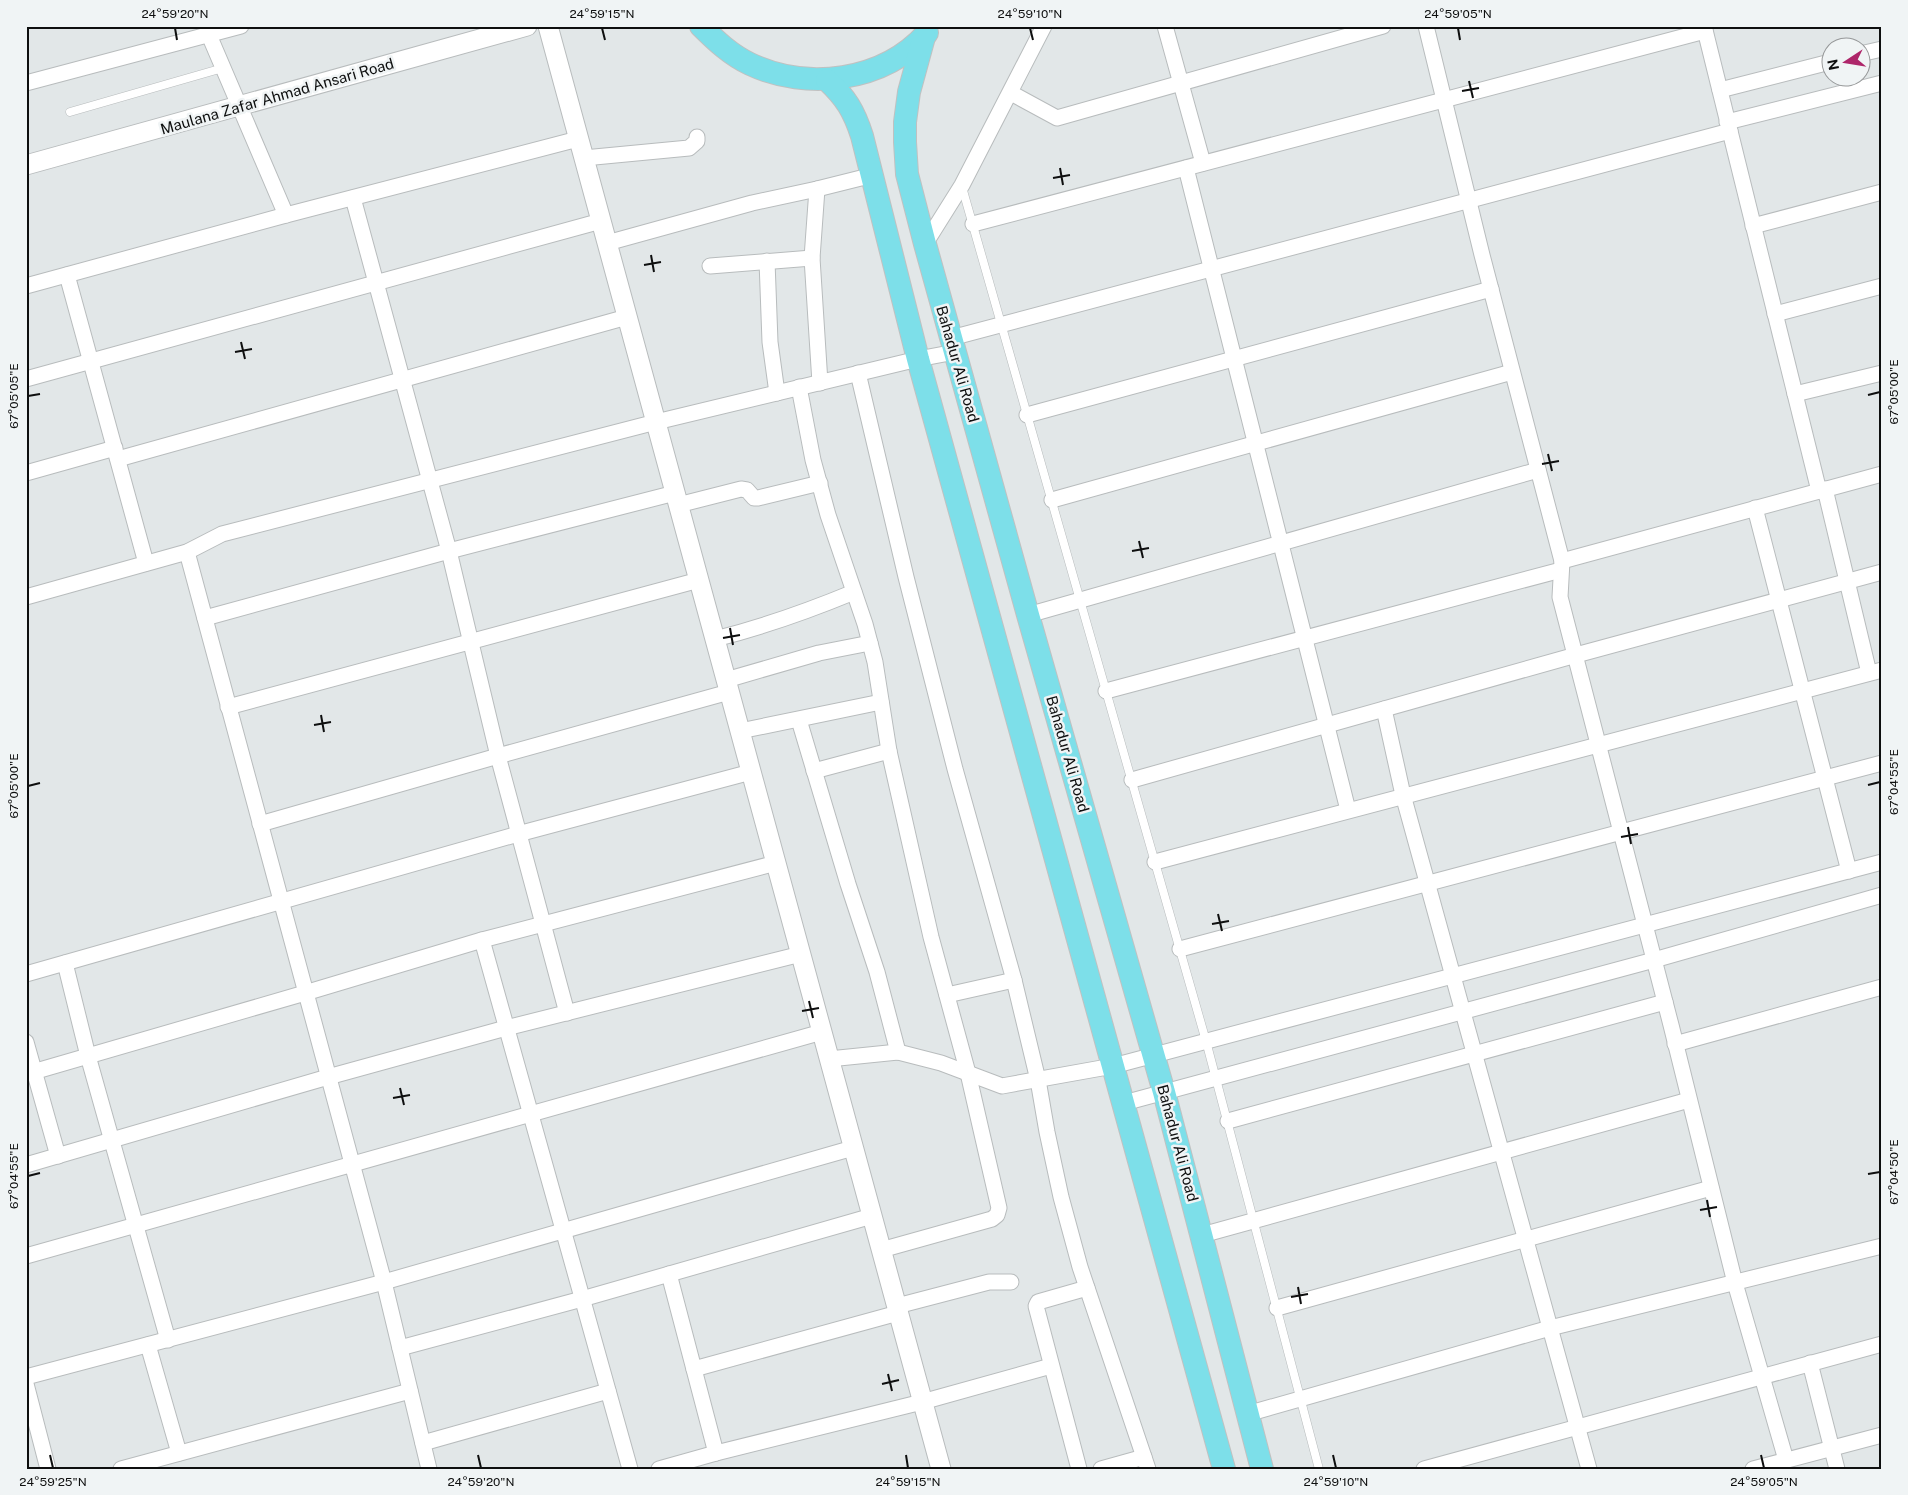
<svg xmlns="http://www.w3.org/2000/svg" width="1908" height="1495" font-family="'Public Sans',sans-serif">
  <style>
    .lines { fill: none; stroke-linecap: round; stroke-linejoin: round }
    .service-casing { stroke: #b8bcbd; stroke-width: 9 }
    .minor-casing { stroke: #b8bcbd; stroke-width: 17 }
    .tertiary-casing { stroke: #b8bcbd; stroke-width: 21 }
    .primary-casing { stroke: #c0c1c1; stroke-width: 24 }
    .service { stroke: #fff; stroke-width: 8 }
    .minor { stroke: #fff; stroke-width: 15 }
    .tertiary { stroke: #fff; stroke-width: 19 }
    .primary { stroke: #7ddfe9; stroke-width: 22 }
    .ticks { fill: none; stroke: #0e0f0f; stroke-width: 2 }
    .labels { text-anchor: middle; dominant-baseline: central; stroke-width: 5; stroke-linejoin: round; paint-order: stroke }
    .street-label { font-size: 15px; fill: #0e0f0f; stroke: #f0f4f5 }
    .neatline { fill: none; stroke: #0e0f0f; stroke-width: 2 }
    .ticks-label { font-size: 12px; text-anchor: middle; fill: #0e0f0f }
  </style>
  <rect width="100%" height="100%" fill="#e2e7e8"/>
  <g class="lines">
    <defs>
      <g id="service">
        <path d="M70,112L223,68"/>
        <path d="M962,187L1206,1041L1319,1469"/>
      </g>
      <g id="minor">
        <path d="M1165,26L1203,163"/>
        <path d="M1426,26L1482,255L1562,561L1560,597L1671,1025L1735,1283L1786,1460"/>
        <path d="M1704,26L1819,491"/>
        <path d="M209,35L286,215"/>
        <path d="M1860,54L1882,49"/>
        <path d="M26,83L241,26"/>
        <path d="M1720,90L1830,62"/>
        <path d="M1011,93L1057,118L1383,26"/>
        <path d="M1727,122L1882,83"/>
        <path d="M584,158L689,148L697,141V137"/>
        <path d="M1186,168L1348,810"/>
        <path d="M817,189L812,258L820,383"/>
        <path d="M353,198L449,551L498,756L567,1013"/>
        <path d="M973,224L1705,31"/>
        <path d="M1753,226L1882,192"/>
        <path d="M607,243L752,203L817,189L873,175"/>
        <path d="M925,244L962,185L1044,26"/>
        <path d="M767,261L770,342L777,393"/>
        <path d="M710,266L812,258"/>
        <path d="M67,275L146,563"/>
        <path d="M26,286L286,215L578,139"/>
        <path d="M1775,314L1882,286"/>
        <path d="M951,338L1730,131"/>
        <path d="M858,373L906,577L955,769L1014,980L1038,1080L1047,1132L1061,1197L1080,1267L1148,1469"/>
        <path d="M26,379L601,221"/>
        <path d="M799,387L813,460L828,515L865,624L875,662L889,751L931,937L968,1073L999,1208L997,1215L992,1219L881,1250"/>
        <path d="M1795,394L1882,373"/>
        <path d="M1027,415L1491,289"/>
        <path d="M118,459L627,317"/>
        <path d="M26,473L115,448"/>
        <path d="M1825,489L1869,673"/>
        <path d="M1052,500L1512,372"/>
        <path d="M678,505L741,489L747,490L754,498H758L820,483"/>
        <path d="M1755,508L1849,871"/>
        <path d="M187,552L384,1282L429,1469"/>
        <path d="M1562,561L1882,474"/>
        <path d="M26,597L187,552L222,534L656,422L918,359L955,352"/>
        <path d="M1028,615L1538,470"/>
        <path d="M205,618L449,551L675,493"/>
        <path d="M715,639C763,627 808,611 854,592"/>
        <path d="M726,680L819,653L870,643"/>
        <path d="M1106,691L1561,570"/>
        <path d="M228,707L699,580"/>
        <path d="M1384,709L1403,795L1589,1469"/>
        <path d="M799,720L848,884L877,972L898,1052"/>
        <path d="M740,731L881,702"/>
        <path d="M814,771L889,751"/>
        <path d="M1132,780L1576,655L1882,572"/>
        <path d="M260,824L498,756L729,692"/>
        <path d="M1155,862L1882,670"/>
        <path d="M482,940L630,1469"/>
        <path d="M1180,949L1882,763"/>
        <path d="M65,963L88,1056L168,1340"/>
        <path d="M26,974L518,834L751,772"/>
        <path d="M947,995L1014,980"/>
        <path d="M26,1042L58,1156"/>
        <path d="M1675,1044L1882,987"/>
        <path d="M829,1059L898,1052L941,1063L1002,1086L1113,1066L1882,862"/>
        <path d="M26,1074L305,993L482,940L776,863"/>
        <path d="M1124,1103L1654,960L1882,895"/>
        <path d="M1228,1121L1665,1002"/>
        <path d="M26,1165L328,1077L506,1028L801,954"/>
        <path d="M1202,1235L1689,1100"/>
        <path d="M26,1256L822,1032"/>
        <path d="M669,1274L716,1453"/>
        <path d="M897,1306L989,1282H1011"/>
        <path d="M1277,1308L1711,1188"/>
        <path d="M148,1345L179,1453"/>
        <path d="M400,1348L582,1299L872,1216"/>
        <path d="M1810,1363L1837,1469"/>
        <path d="M694,1369L898,1313"/>
        <path d="M26,1377L384,1282L853,1148"/>
        <path d="M26,1384L48,1469"/>
        <path d="M1247,1414L1550,1328L1882,1246"/>
        <path d="M423,1443L608,1391"/>
        <path d="M121,1469L410,1391"/>
        <path d="M659,1469L716,1453L922,1402L1051,1366"/>
        <path d="M1079,1469L1036,1306L1038,1302L1087,1288"/>
        <path d="M1101,1469L1144,1457"/>
        <path d="M1424,1469L1882,1344"/>
        <path d="M1753,1469L1882,1435"/>
      </g>
      <g id="tertiary">
        <path d="M548,26L941,1469"/>
        <path d="M26,165L527,26"/>
      </g>
      <g id="primary">
        <path d="M701,26C716,41 731,55 750,64C807,91 883,82 927,33"/>
        <path d="M924,37L909,92L905,122V142L907,174L925,244L1028,615L1164,1092L1262,1469"/>
        <path d="M827,80C846,98 854,111 862,136L918,359L1224,1469"/>
      </g>
    </defs>
    <use href="#service" class="service-casing"/>
    <use href="#minor" class="minor-casing"/>
    <use href="#tertiary" class="tertiary-casing"/>
    <use href="#primary" class="primary-casing"/>
    <use href="#service" class="service"/>
    <use href="#minor" class="minor"/>
    <use href="#tertiary" class="tertiary"/>
    <use href="#primary" class="primary"/>
  </g>
  <path class="ticks" d="M175,28L177,40M602,28L605,40M1030,28L1033,40M1458,28L1460,40M1469,81L1473,98M1462,91L1479,88M1060,168L1063,185M1053,178L1070,175M651,255L654,272M644,265L661,262M241,342L245,359M235,352L252,349M1868,395L1880,392M28,396L40,394M1548,454L1552,471M1542,464L1559,461M1139,541L1143,558M1132,551L1149,548M730,628L733,645M723,638L740,635M321,715L324,732M314,725L331,722M1868,785L1880,782M28,786L40,783M1628,827L1631,844M1621,837L1638,834M1218,914L1222,931M1212,924L1229,921M809,1001L813,1018M802,1011L819,1008M400,1088L404,1105M393,1098L410,1095M1868,1174L1880,1172M28,1176L40,1173M1707,1200L1710,1217M1700,1210L1717,1207M1298,1287L1301,1304M1291,1297L1308,1294M888,1374L892,1391M882,1384L899,1380M50,1455L53,1468M478,1455L481,1468M906,1455L908,1468M1333,1455L1336,1468M1761,1455L1764,1468"/>
  <g class="labels">
    <g class="street-label">
      <text transform="translate(277 96) rotate(-16)">Maulana Zafar Ahmad Ansari Road</text>
      <text transform="translate(958 364) rotate(74)">Bahadur Ali Road</text>
      <text transform="translate(1068 754) rotate(74)">Bahadur Ali Road</text>
      <text transform="translate(1178 1143) rotate(75)">Bahadur Ali Road</text>
    </g>
  </g>
  <rect width="1908" height="1495" fill="none" stroke="#f0f4f5" stroke-width="55"/>
  <g transform="translate(1846 62) rotate(258)"><circle r="24" fill="#f0f4f5" stroke="#969899"/>
  <path d="M0-4L9 19L0 12L-9 19Z" fill="#ae266a"/>
  <text y="-8" font-size="14" font-weight="bold" text-anchor="middle" fill="#0e0f0f">N</text>
  </g>
  <rect x="28" y="28" width="1852" height="1440" class="neatline"/>
  <g class="ticks-label">
    <text x="175" y="18">24°59'20"N</text>
    <text x="602" y="18">24°59'15"N</text>
    <text x="1030" y="18">24°59'10"N</text>
    <text x="1458" y="18">24°59'05"N</text>
    <text transform="translate(1894 392) rotate(-90)" y="4">67°05'00"E</text>
    <text transform="translate(14 396) rotate(-90)" y="4">67°05'05"E</text>
    <text transform="translate(1894 782) rotate(-90)" y="4">67°04'55"E</text>
    <text transform="translate(14 786) rotate(-90)" y="4">67°05'00"E</text>
    <text transform="translate(1894 1172) rotate(-90)" y="4">67°04'50"E</text>
    <text transform="translate(14 1176) rotate(-90)" y="4">67°04'55"E</text>
    <text x="53" y="1486">24°59'25"N</text>
    <text x="481" y="1486">24°59'20"N</text>
    <text x="908" y="1486">24°59'15"N</text>
    <text x="1336" y="1486">24°59'10"N</text>
    <text x="1764" y="1486">24°59'05"N</text>
  </g>
</svg>
